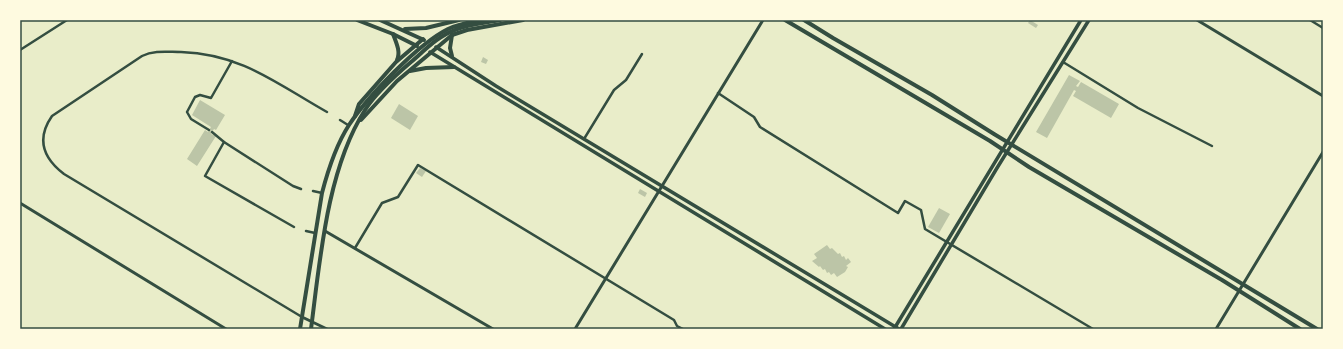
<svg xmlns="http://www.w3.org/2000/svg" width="1343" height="349" font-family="'Source Sans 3',sans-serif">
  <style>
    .building { fill: #bcc5a7 }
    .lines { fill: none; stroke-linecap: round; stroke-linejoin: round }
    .minor { stroke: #344e41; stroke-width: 2.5 }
    .tertiary { stroke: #344e41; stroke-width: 3 }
    .secondary { stroke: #344e41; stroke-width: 3.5 }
    .primary { stroke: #344e41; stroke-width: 4 }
    .neatline { fill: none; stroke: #344e41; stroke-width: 1.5 }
  </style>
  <rect width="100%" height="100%" fill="#e9edc9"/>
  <g class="building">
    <path d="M1030,20L1038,25L1036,28L1028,23Z"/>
    <path d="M483,57L488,60L486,64L481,62Z"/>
    <path d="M1069,75L1080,81L1076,86L1078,87L1081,82L1119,104L1111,118L1073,96L1076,91L1074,90L1047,138L1036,132Z"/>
    <path d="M200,100L225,115L216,130L214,129L211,134L216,136L197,166L187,159L205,130L208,132L211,127L192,115Z"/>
    <path d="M399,104L418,116L410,130L391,118Z"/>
    <path d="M420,168L426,171L422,177L416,173Z"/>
    <path d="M640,189L647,193L645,197L638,193Z"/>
    <path d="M939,208L950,214L939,233L928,227Z"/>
    <path d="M827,245L830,249L832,248L838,254L840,253L842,257L844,256L846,260L848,258L851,262L846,266L848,267L845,272L837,277L834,273L831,275L829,272L827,273L825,269L823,270L820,266L819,267L812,261L817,258L814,254Z"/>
  </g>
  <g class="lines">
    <g class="minor">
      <path d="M1310,20L1323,28"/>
      <path d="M20,50L67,20"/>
      <path d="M1063,62L1138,108L1212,146"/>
      <path d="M718,93L754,117L760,127L898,213L905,201L921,210L925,229L1093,329"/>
      <path d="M340,120L348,125"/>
      <path d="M209,130L191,119L187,112L195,97L200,95L211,98L232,61"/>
      <path d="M212,132L224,142"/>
      <path d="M584,139L614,90L626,80L642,54"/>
      <path d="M313,191L322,193"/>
      <path d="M294,227L205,176L224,142L293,186L301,189"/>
      <path d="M306,231L315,233"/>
      <path d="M355,248L382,203L398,197L418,165L674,320L677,326L683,329"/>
      <path d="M302,317L64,174C43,158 36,139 52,116L142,56C154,50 167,52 181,52C242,54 277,84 327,112"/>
    </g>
    <g class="tertiary">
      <path d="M1197,20L1323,96"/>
      <path d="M20,203L226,329"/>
      <path d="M325,231L493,329"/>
      <path d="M302,317L327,329"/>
      <path d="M575,329L763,20"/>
      <path d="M1216,329L1323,152"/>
    </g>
    <g class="secondary">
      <path d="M436,47L496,86L899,329"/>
      <path d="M430,52L885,329"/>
      <path d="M894,329L1081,20"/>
      <path d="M901,329L997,168L1089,20"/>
    </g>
    <g class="primary">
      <path d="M357,20L393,34L417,46"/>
      <path d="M380,20L424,40"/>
      <path d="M785,20L990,141L1029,167L1222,280L1300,329"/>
      <path d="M804,20L833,38L932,95L994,134L1317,329"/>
      <path d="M405,29L426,28L459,20"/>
      <path d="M393,34C396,42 401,52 397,60"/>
      <path d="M452,35L450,48L452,56"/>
      <path d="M410,71L426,68L454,67"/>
      <path d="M355,116L359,104L396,62L423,39"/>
      <path d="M361,120L397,81L452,35L467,30L523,20"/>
      <path d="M300,329L322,193C328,170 336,145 349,125C368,96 418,44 448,29C459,24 472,22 483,20"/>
      <path d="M311,329C320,260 327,169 365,110C375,94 397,74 411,62C425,50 438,36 455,30C469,24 485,23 500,20"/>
    </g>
  </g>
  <rect width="1343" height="349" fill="none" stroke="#fefae0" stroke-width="42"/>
  <rect x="21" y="21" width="1301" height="307" class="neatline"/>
</svg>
